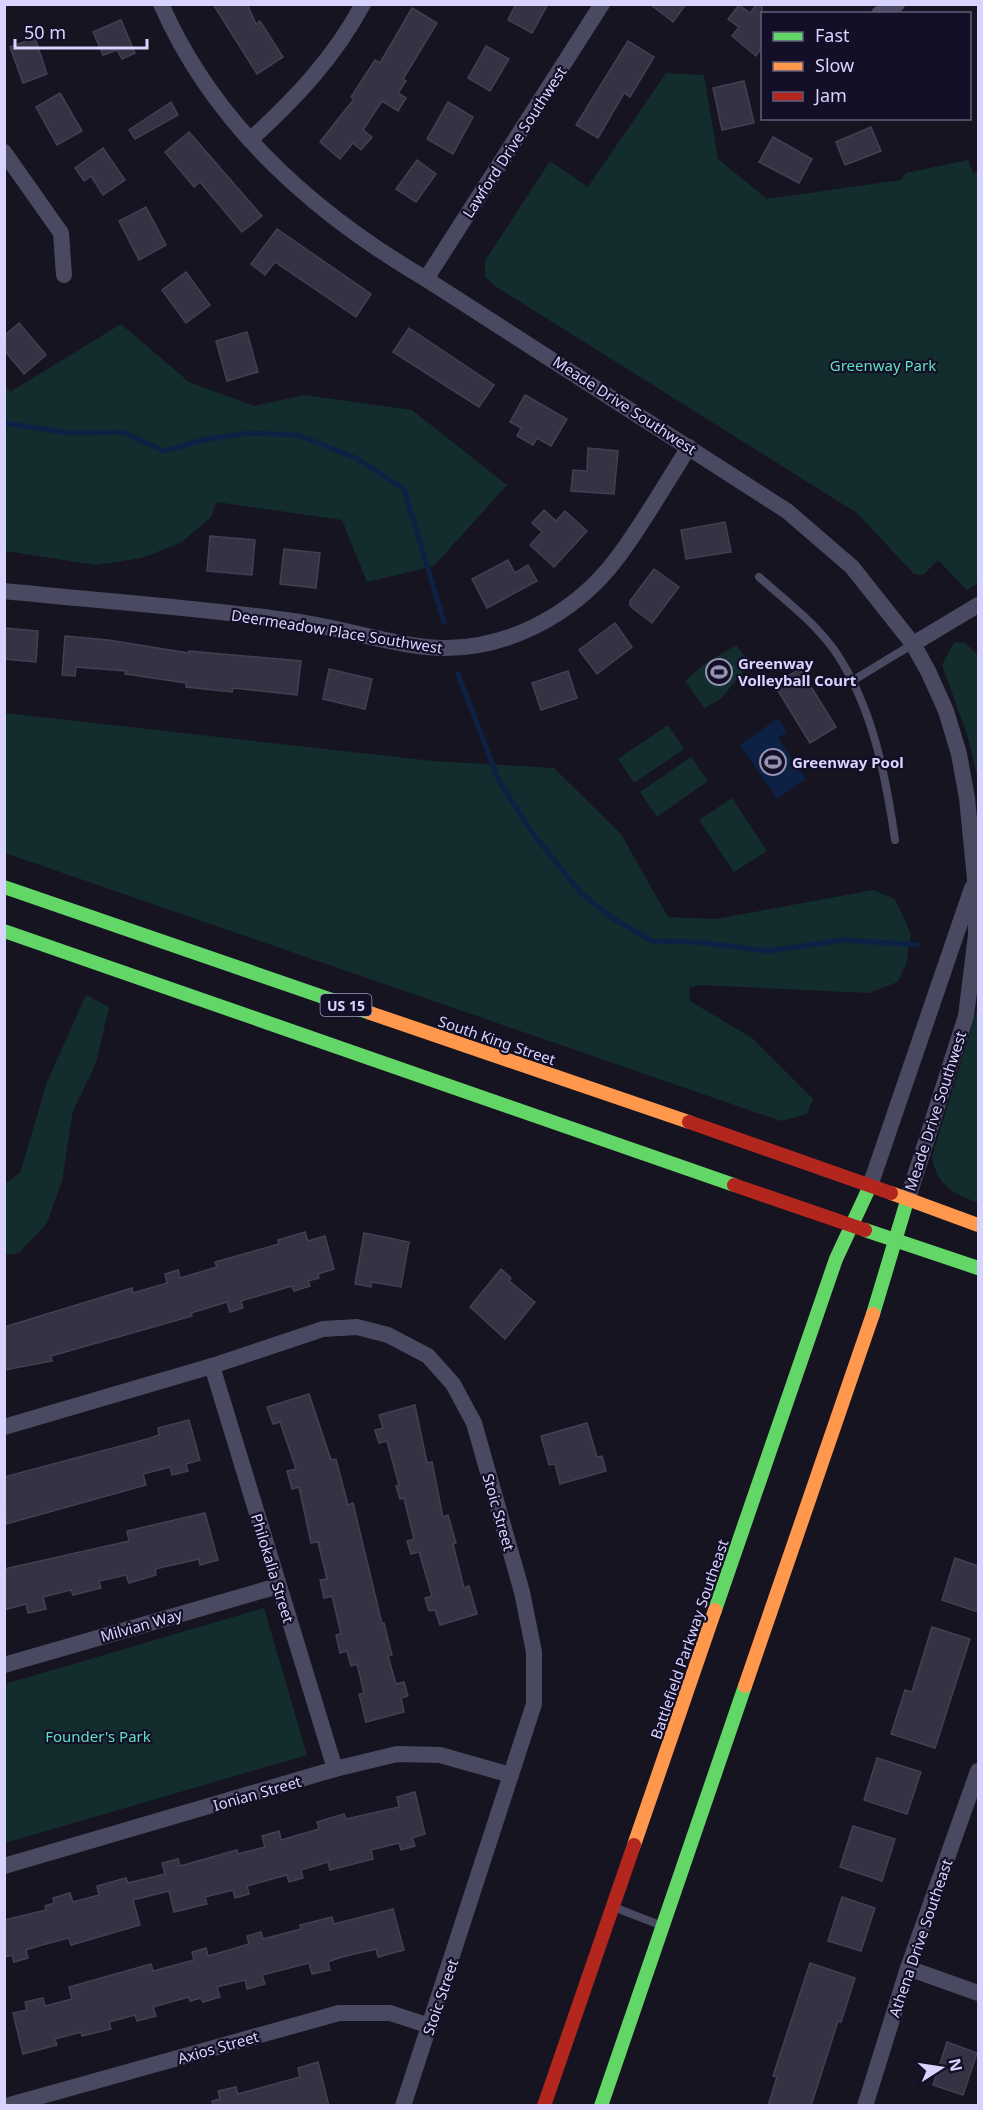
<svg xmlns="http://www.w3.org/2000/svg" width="983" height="2110" font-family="'Noto Sans',sans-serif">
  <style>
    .green { fill: #132c2d }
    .water { fill: #0d2144 }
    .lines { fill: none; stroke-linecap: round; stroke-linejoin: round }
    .stream { stroke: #0d2144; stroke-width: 5 }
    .building { fill: #343243; stroke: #433f54; stroke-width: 1.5 }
    .lane { stroke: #4a4962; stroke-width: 8 }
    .street { stroke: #4a4962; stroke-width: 16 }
    .fast { stroke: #63d668; stroke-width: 14 }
    .slow { stroke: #ff974d; stroke-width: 14 }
    .jam { stroke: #b3261e; stroke-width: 14 }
    .labels { text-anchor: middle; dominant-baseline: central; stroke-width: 4.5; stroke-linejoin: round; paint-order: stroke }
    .shield { fill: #130f26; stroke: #9e99be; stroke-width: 1.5 }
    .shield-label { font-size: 14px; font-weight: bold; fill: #d9d4ff }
    .street-label { font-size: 15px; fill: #d9d4ff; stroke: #130f26 }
    .park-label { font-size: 15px; fill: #5fe0c0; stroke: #130f26 }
    .poi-label { font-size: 15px; font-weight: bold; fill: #d9d4ff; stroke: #130f26; text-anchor: start }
  </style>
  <rect width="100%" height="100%" fill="#161421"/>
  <g class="green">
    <path d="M666,73L704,75L718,159L767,199L901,180L906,173L968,160L973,173L978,171V583L967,590L938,560L923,575L914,574L857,513L495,286L485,276V261L550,161L588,187Z"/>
    <path d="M121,324L189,382L254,406L304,395L412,410L507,485L434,566L367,582L342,520L216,502L211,517L182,542L142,558L96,565L5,551V384L10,392Z"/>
    <path d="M954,642L965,643L978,655V779L967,734L942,665Z"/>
    <path d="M736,645L750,663L721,699L704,708L685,681L706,663Z"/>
    <path d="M5,713L433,761L554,768L621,834L668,917L716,919L873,890L895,899L911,934L906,964L898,982L869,993L700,985L689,988L690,1001L752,1038L813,1099L807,1114L781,1121L5,853Z"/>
    <path d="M668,725L684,749L634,783L618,759Z"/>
    <path d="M691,757L708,781L657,817L640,792Z"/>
    <path d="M732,798L767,851L734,872L699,820Z"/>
    <path d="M86,995L109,1007L96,1063L73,1111L62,1181L47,1223L19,1253L5,1255V1184L20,1173L47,1082Z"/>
    <path d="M978,1006V1203C953,1193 937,1186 932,1157Z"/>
    <path d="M264,1608L307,1755L5,1843V1684Z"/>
  </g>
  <path class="water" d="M778,718L787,732L778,738L806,779L777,799L740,745Z"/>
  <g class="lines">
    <g class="stream">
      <path d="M4,423L68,433L122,432L164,451L207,439L251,433L298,435L356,458L404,489L444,622"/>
      <path d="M458,674L499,781L534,835L581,893L611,917L652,941L697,942L768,951L844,940L917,945"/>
    </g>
  </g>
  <g class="building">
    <path d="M213,4H247L256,24L260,21L283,57L257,74Z"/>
    <path d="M516,4H548L532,33L508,20Z"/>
    <path d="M650,4H686L673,22Z"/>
    <path d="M757,4H762V47L756,56L732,36L739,27L728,19L739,5L750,13Z"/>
    <path d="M412,8L437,23L403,79L406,81L398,93L406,98L398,111L382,101L363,130L372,137L361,150L353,143L340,159L320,142L354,99L351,97L375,60L380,63Z"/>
    <path d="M121,20L135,53L122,59L117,50L103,55L93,32Z"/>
    <path d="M35,38L47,74L23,83L10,47Z"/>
    <path d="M628,41L654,57L630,97L624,93L598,138L576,125Z"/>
    <path d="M486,46L509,59L490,91L468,78Z"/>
    <path d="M744,81L754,123L722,130L713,88Z"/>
    <path d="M60,93L82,131L57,145L36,107Z"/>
    <path d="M171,102L178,115L135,139L129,130Z"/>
    <path d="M448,102L473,117L453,154L427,139Z"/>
    <path d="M871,127L881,151L845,165L836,142Z"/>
    <path d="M189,132L262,216L242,232L200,182L194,187L165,152Z"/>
    <path d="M773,137L812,159L799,183L759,162Z"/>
    <path d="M103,148L125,180L103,195L91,176L84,181L75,168Z"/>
    <path d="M417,160L436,174L416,202L396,189Z"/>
    <path d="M146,207L166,245L139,260L119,221Z"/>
    <path d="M277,229L371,294L356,317L275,262L265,275L251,264Z"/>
    <path d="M186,272L210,305L186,323L162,290Z"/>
    <path d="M19,323L46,355L24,374L4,350V336Z"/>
    <path d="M409,328L494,385L479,407L393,352Z"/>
    <path d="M247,332L258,372L227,381L216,341Z"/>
    <path d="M525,395L567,419L551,446L537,438L533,445L517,436L521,428L510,422Z"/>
    <path d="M588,448L618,451L614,494L571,491L573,470L587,471Z"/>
    <path d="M544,510L556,521L565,511L587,531L554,567L530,545L542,532L532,523Z"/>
    <path d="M725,522L731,552L686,559L681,530Z"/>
    <path d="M210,536L255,540L252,575L207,571Z"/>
    <path d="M284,549L320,553L316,588L280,584Z"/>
    <path d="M508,560L515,573L528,565L537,581L487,608L472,579Z"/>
    <path d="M654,569L679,587L652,623L630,606V601Z"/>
    <path d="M615,623L632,647L597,674L579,650Z"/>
    <path d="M4,628L38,631L36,662L4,659Z"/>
    <path d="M65,636L108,640L189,653V651L301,661L297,695L233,688L232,692L186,687V683L125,674L126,671L76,667L75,676L62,675Z"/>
    <path d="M329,669L372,679L365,709L323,699Z"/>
    <path d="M800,669L836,727L810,743L774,684Z"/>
    <path d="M568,671L577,698L541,710L532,683Z"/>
    <path d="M305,1232L308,1241L325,1236L334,1269L318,1274L319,1278L308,1281L310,1286L294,1291L292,1286L241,1301L243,1308L230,1312L227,1302L191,1313L192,1316L51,1356L52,1361L4,1370V1327L132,1288L133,1293L167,1283L165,1274L178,1270L180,1278L217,1267L215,1262L279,1244L278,1240Z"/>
    <path d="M364,1233L409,1242L401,1287L372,1282L371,1287L355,1284Z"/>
    <path d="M501,1269L511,1278L509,1281L535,1302L505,1339L470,1307Z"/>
    <path d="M309,1394L331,1460L336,1459L348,1505L353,1503L382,1624L384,1623L392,1655L388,1656L396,1684L404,1682L408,1696L401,1698L404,1712L366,1722L359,1694L364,1693L357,1664L351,1666L347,1651L340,1653L336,1635L341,1634L332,1596L324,1598L320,1580L327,1579L318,1542L311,1543L299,1487L292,1489L287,1471L296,1469L280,1422L273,1424L267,1407Z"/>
    <path d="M415,1405L427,1463L432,1462L443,1517L448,1515L456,1543L453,1544L464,1588L469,1586L477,1614L440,1625L435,1610L429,1611L425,1598L432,1596L419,1552L411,1554L407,1541L414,1539L404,1498L400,1499L396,1486L399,1485L387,1441L379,1443L375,1430L383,1428L379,1415Z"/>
    <path d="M189,1420L200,1460L186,1464L188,1471L172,1475L170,1467L143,1474L146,1485L6,1524L4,1477L147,1439L159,1435L158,1428Z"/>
    <path d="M587,1423L597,1457L602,1456L606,1471L560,1484L555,1464L549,1465L541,1436Z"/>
    <path d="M205,1513L218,1560L200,1565L199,1559L155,1569L156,1575L129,1583L126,1575L99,1581L101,1588L73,1595L71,1590L43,1597L46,1609L28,1613L26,1604L4,1610V1569L129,1541L127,1531Z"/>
    <path d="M955,1558L978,1566V1612L942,1600Z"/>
    <path d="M932,1627L970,1639L935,1748L891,1734L905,1690L912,1692Z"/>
    <path d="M877,1758L921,1772L907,1814L864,1800Z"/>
    <path d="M415,1792L425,1834L412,1838L415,1846L401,1850L399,1843L371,1850L373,1859L330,1870L328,1862L301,1870L303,1878L289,1882L287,1875L247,1886L249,1894L235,1898L233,1890L205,1897L207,1904L174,1912L169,1891L133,1900L140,1925L71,1945L69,1938L42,1945L26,1950L28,1958L14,1962L12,1955L4,1957V1920L46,1910L45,1906L54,1903L53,1898L70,1893L73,1902L99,1895L97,1886L126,1878L128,1883L165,1874L162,1863L178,1859L180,1866L237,1850L238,1854L265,1847L262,1836L279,1831L281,1840L319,1829L317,1822L344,1814L346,1819L399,1807L397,1797Z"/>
    <path d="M853,1826L895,1839L882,1881L840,1867Z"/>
    <path d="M842,1897L875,1908L861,1951L828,1941Z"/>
    <path d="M393,1909L404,1950L378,1957L376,1949L342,1957L328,1962L330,1970L312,1974L309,1963L262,1975L265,1984L247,1989L245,1980L217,1987L220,1997L203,2002L201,1998L190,2001L189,1997L153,2007L156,2016L137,2021L135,2015L109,2022L111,2029L82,2036L81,2032L55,2039L57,2045L23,2054L13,2013L27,2010L25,2002L43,1998L45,2006L72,1999L69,1987L151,1964L153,1971L194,1960L192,1952L206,1948L208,1956L236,1948L249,1944L247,1936L261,1932L263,1939L301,1929L300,1925L332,1917L334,1924Z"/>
    <path d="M810,1963L855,1978L841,2022L838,2021L811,2106H768L777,2077L773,2076Z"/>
    <path d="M947,2042L977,2053L963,2095L933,2085Z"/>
    <path d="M318,2062L329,2106H213L212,2101L220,2099L218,2091L236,2087L238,2094L300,2077L298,2068Z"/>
  </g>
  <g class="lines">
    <g class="lane">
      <path d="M759,577C786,601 817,624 837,654C873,709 886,777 895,840"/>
      <path d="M852,681L913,644"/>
      <path d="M616,1908L660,1925"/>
    </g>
    <g class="street">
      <path d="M161,4C214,125 315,214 426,279L787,511L852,567L913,644L928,671L946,711L959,754L967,798L975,879L976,935L966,1016L907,1201"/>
      <path d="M879,14L897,4"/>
      <path d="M250,140C295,99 334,58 363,4"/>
      <path d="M4,152L61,233L64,275"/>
      <path d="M426,279L602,4"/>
      <path d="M4,591C100,601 197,607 293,621C338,627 381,642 426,647C500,655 574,616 618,557C644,522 666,483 689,447"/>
      <path d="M913,644L978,605"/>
      <path d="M870,1186L972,888"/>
      <path d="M212,1366L335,1769"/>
      <path d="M4,1427L212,1366L323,1329L357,1327L388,1335L428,1356L453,1384L474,1423L522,1592L534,1652V1704L403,2106"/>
      <path d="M4,1665L278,1586"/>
      <path d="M4,1866L335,1769L397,1754L440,1755L511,1775"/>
      <path d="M908,1968L978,1993"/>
      <path d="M6,2106L339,2013H390L430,2026"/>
      <path d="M865,2106L908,1968L978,1771"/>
    </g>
    <g class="fast">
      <path d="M4,887L370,1013"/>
      <path d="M4,931L734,1185"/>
      <path d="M865,1230L978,1268"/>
      <path d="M873,1314L907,1201"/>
      <path d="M715,1610L836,1259L870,1186"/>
      <path d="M601,2106L745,1686"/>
    </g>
    <g class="slow">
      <path d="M370,1013L689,1122"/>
      <path d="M891,1193L978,1225"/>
      <path d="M745,1686L873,1314"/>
      <path d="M634,1845L715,1610"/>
    </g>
    <g class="jam">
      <path d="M689,1122L891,1193"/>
      <path d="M734,1185L865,1230"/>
      <path d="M544,2106L634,1845"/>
    </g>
  </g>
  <defs>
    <symbol id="stadium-ring" viewBox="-11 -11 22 22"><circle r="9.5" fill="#130f26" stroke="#9591b1" stroke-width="1.5"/><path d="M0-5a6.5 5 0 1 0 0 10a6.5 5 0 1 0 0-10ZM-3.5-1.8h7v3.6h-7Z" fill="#9591b1"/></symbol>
  </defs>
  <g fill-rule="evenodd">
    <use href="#stadium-ring" x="704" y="657" width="30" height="30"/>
    <use href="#stadium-ring" x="758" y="747" width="30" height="30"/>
  </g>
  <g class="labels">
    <rect class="shield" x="320.5" y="994" width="51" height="22" rx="4.5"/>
    <g class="shield-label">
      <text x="346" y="1005">US 15</text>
    </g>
    <g class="street-label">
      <text transform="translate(514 142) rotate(-57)">Lawford Drive Southwest</text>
      <text transform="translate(625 405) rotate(33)">Meade Drive Southwest</text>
      <text transform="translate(337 631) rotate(9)">Deermeadow Place Southwest</text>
      <text transform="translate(497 1040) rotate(19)">South King Street</text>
      <text transform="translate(935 1111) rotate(-72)">Meade Drive Southwest</text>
      <text transform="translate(499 1512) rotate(74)">Stoic Street</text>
      <text transform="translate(273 1568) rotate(73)">Philokalia Street</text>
      <text transform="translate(141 1625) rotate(-16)">Milvian Way</text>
      <text transform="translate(689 1639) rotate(-71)">Battlefield Parkway Southeast</text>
      <text transform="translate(257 1793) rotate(-16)">Ionian Street</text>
      <text transform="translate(920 1938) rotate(-71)">Athena Drive Southeast</text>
      <text transform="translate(440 1997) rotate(-71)">Stoic Street</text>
      <text transform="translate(218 2047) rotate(-16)">Axios Street</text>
    </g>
    <g class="park-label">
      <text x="883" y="365">Greenway Park</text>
      <text x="98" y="1736">Founder's Park</text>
    </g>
    <g class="poi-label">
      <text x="738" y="663">Greenway<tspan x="738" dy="17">Volleyball Court</tspan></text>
      <text x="792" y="762">Greenway Pool</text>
    </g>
  </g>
  <rect width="983" height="2110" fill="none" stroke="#d9d4ff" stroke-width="12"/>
  <rect x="761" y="12" width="210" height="108" fill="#130f26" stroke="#625e7d" stroke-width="1.5"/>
  <rect x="773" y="32" width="30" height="9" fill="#63d668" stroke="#625e7d" stroke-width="1.5"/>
  <text x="815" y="42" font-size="18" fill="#d9d4ff">Fast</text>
  <rect x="773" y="62" width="30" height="9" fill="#ff974d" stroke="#625e7d" stroke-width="1.5"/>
  <text x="815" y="72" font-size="18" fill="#d9d4ff">Slow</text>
  <rect x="773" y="92" width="30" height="9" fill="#b3261e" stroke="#625e7d" stroke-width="1.5"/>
  <text x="815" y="102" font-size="18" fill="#d9d4ff">Jam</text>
  <g transform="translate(941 2068) rotate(78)" stroke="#130f26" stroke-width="4.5" paint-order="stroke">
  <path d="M0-4.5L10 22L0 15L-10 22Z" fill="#d9d4ff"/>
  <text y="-9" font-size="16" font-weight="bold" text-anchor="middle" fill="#d9d4ff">N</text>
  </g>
  <path d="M15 39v9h132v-9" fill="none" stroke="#d9d4ff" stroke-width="3"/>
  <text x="24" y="39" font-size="18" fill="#d9d4ff" stroke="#130f26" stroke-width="4.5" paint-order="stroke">50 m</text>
</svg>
